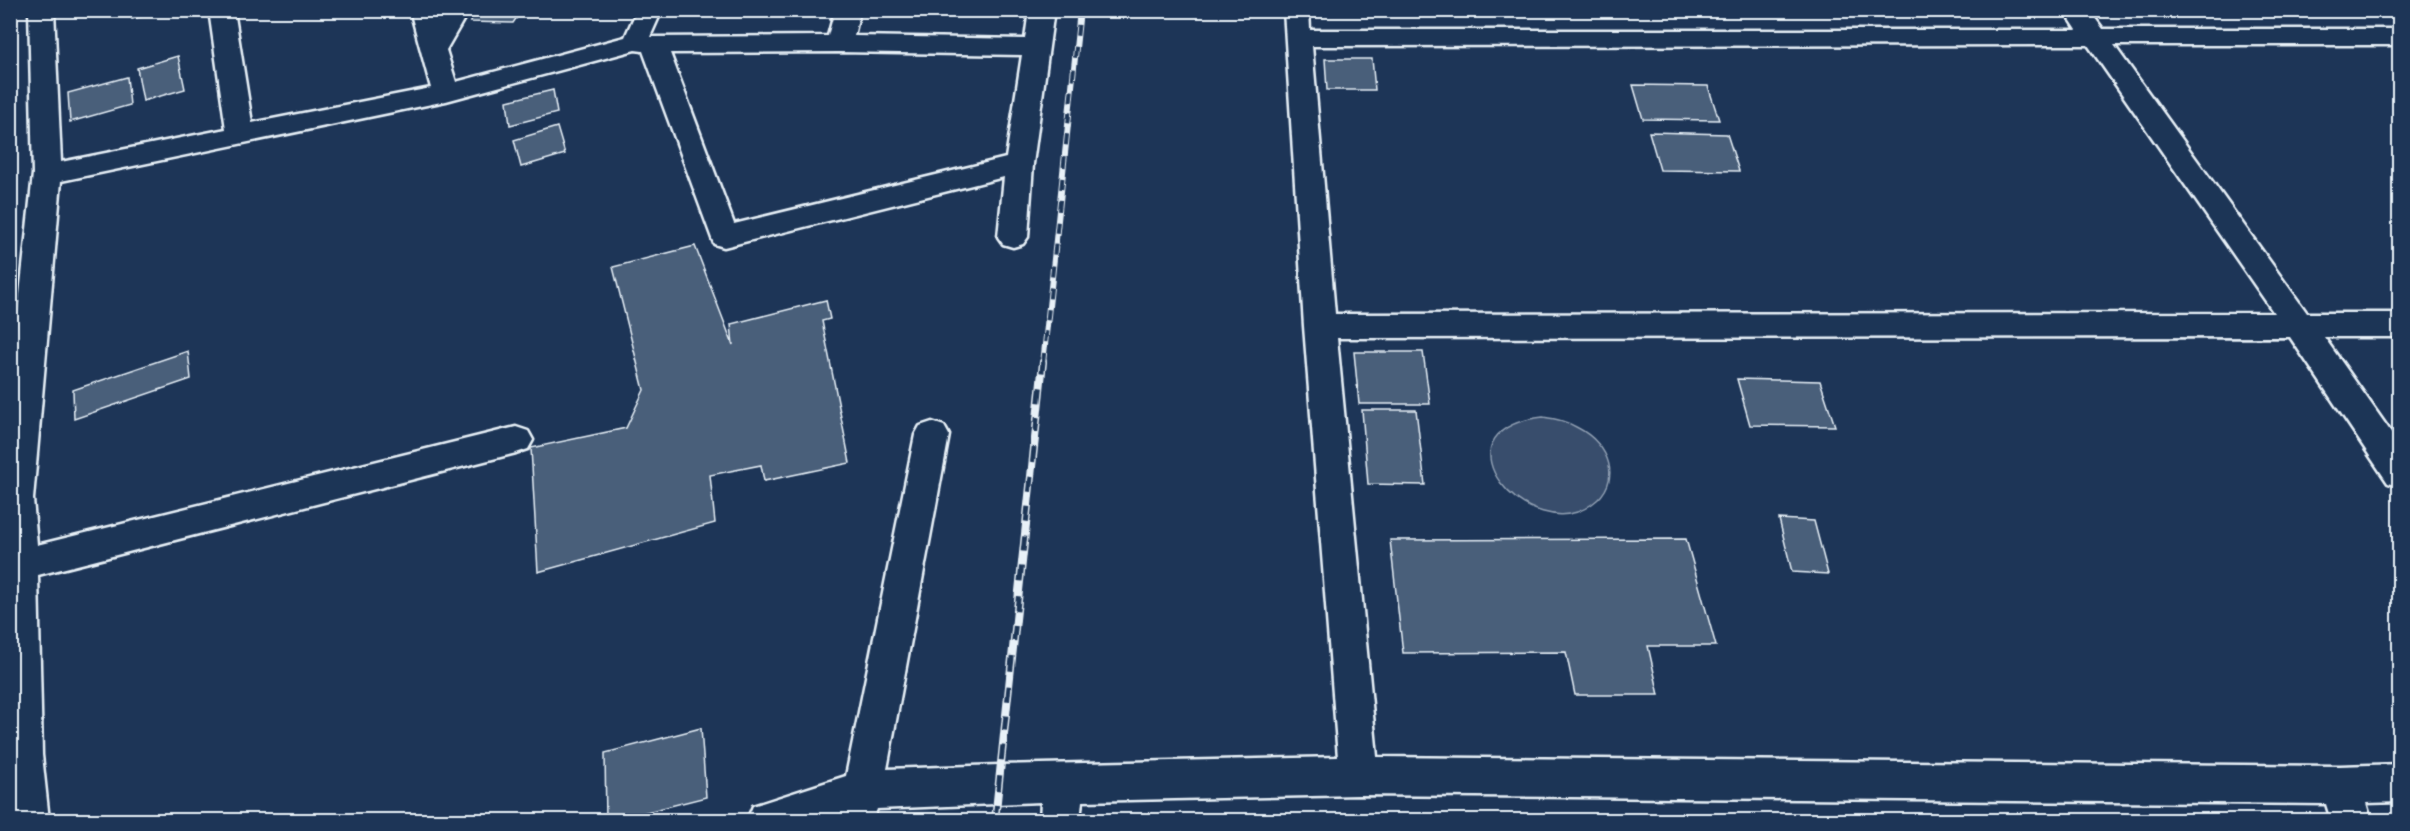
<svg xmlns="http://www.w3.org/2000/svg" width="2410" height="831" font-family="Delius,sans-serif">
  <style>
    .green { fill: #374d6c; stroke: #909fb2; stroke-width: 1.5 }
    .building { fill: #495e7a; stroke: #e8f1f8; stroke-width: 1.5 }
    .lines { fill: none; stroke-linecap: round; stroke-linejoin: round }
    .minor-casing { stroke: #e8f1f8; stroke-width: 5 }
    .minor { fill: #1d3557; fill-rule: evenodd }
    .rail-far1-casing { stroke: #e8f1f8; stroke-width: 6 }
    .rail-casing { stroke: #e8f1f8; stroke-width: 8 }
    .rail-far1 { stroke: #1d3557; stroke-width: 4; stroke-dasharray: 11; stroke-linecap: butt }
    .rail { stroke: #1d3557; stroke-width: 5; stroke-dasharray: 15; stroke-linecap: butt }
  </style>
  <rect width="100%" height="100%" fill="#1d3557"/>
  <filter id="ink" filterUnits="userSpaceOnUse"><feTurbulence type="fractalNoise" baseFrequency=".0167" numOctaves="2"/><feDisplacementMap in="SourceGraphic" scale="12" xChannelSelector="R" yChannelSelector="G"/><feConvolveMatrix kernelMatrix="1 2 1 2 8 2 1 2 1" color-interpolation-filters="sRGB"/></filter>
  <g filter="url(#ink)">
    <path class="green" d="M1543,417C1556,419 1567,421 1578,428C1609,444 1624,481 1592,504C1532,550 1425,431 1543,417Z"/>
    <g class="building">
      <path d="M131,10H166L132,19Z"/>
      <path d="M478,10H522L513,23L470,22Z"/>
      <path d="M178,56L185,89L143,101L137,68Z"/>
      <path d="M1325,59H1372L1375,90H1327Z"/>
      <path d="M127,77L130,105L70,122L68,93Z"/>
      <path d="M1633,85L1708,86L1719,120L1643,119Z"/>
      <path d="M553,90L557,113L510,125L507,101Z"/>
      <path d="M557,127L565,154L521,167L514,140Z"/>
      <path d="M1649,132L1727,134L1739,171L1660,170Z"/>
      <path d="M695,246L733,345L731,324L826,300L830,319L822,321L850,463L764,481L761,465L710,475L715,523L538,572L531,448L626,428L644,390L613,267Z"/>
      <path d="M188,351L191,379L74,419L73,390Z"/>
      <path d="M1354,352H1423L1430,404H1359Z"/>
      <path d="M1737,379L1820,381L1835,426L1750,425Z"/>
      <path d="M1362,410H1416L1425,485L1368,484Z"/>
      <path d="M1779,519L1814,521L1828,574L1792,572Z"/>
      <path d="M1686,539L1716,646H1648L1659,695H1575L1566,652L1403,653L1390,540Z"/>
      <path d="M701,728L706,797L615,820H606L605,753Z"/>
    </g>
    <g class="lines">
      <defs>
        <g id="minor">
          <path d="M29,10H54L61,162L226,129L209,10H234L252,123L431,88L410,10H435L438,21L444,10H469L446,50L456,82L625,37L637,10H662L650,37H654L828,36L835,10H860L854,36L1025,39L1029,10H1054L1033,164L1028,237L1023,244L1013,247L1003,244L998,237L1004,177L724,247L714,244L643,51L635,50L446,101L61,181L33,499L37,545L516,427L528,431L533,440L528,449L516,453L38,575L42,755L49,820H10V387L33,174ZM839,52L1022,55L1006,158L734,224L670,53Z"/>
          <path d="M1284,10H1309L1310,30H2077L2064,10H2089L2103,29H2400V45H2114L2307,313H2400V337H2324L2400,445V487L2388,483L2290,337L1337,338L1377,757L2340,766L2400,764V802L2366,803L2371,820H2331L2326,804L1359,795L1082,801L1080,820H1040L1041,802L877,809L873,820H747L753,806L846,776L915,435L920,426L932,422L944,426L949,435L887,769L999,765L1338,757L1304,326ZM2088,45L2274,313L1335,314L1312,46Z"/>
        </g>
      </defs>
      <use href="#minor" class="minor-casing"/>
      <use href="#minor" class="minor"/>
      <defs>
        <path id="rail-far1" d="M1043,364L1080,10"/>
        <path id="rail" d="M995,820L1043,362"/>
      </defs>
      <use href="#rail-far1" class="rail-far1-casing"/>
      <use href="#rail" class="rail-casing"/>
      <use href="#rail-far1" class="rail-far1"/>
      <use href="#rail" class="rail"/>
    </g>
  </g>
  <rect width="2410" height="831" fill="none" stroke="#1d3557" stroke-width="36"/>
  <rect x="18" y="18" width="2374" height="795" fill="none" stroke="#e8f1f8" stroke-width="2" filter="url(#ink)"/>
</svg>
